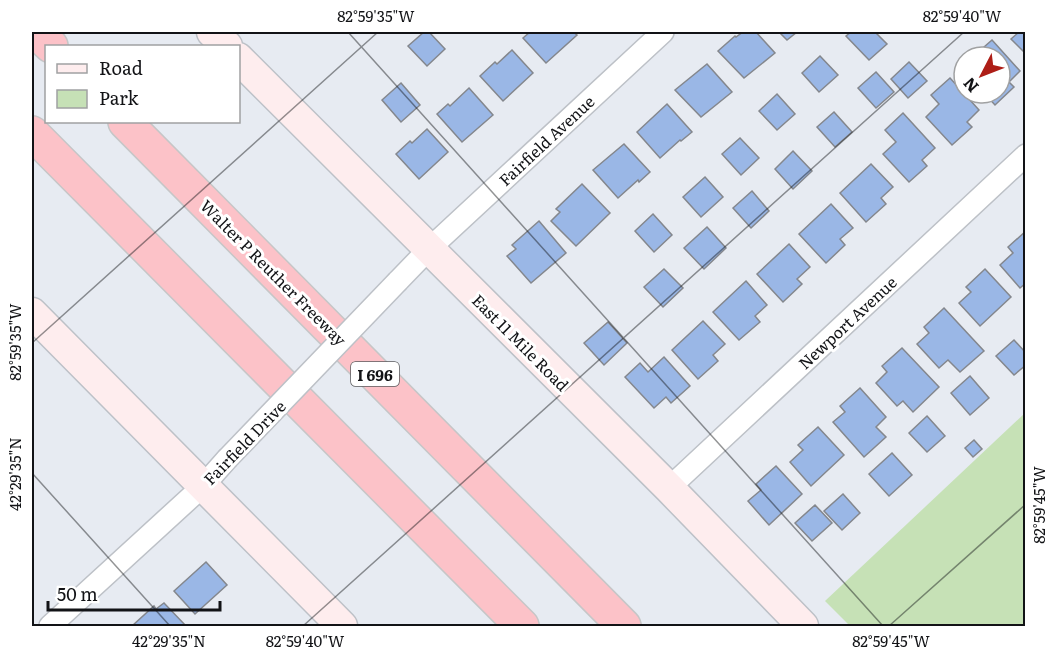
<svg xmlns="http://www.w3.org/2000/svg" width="1057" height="658" font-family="Literata,serif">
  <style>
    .green { fill: #c6e1b6 }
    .building { fill: #9ab7e6; stroke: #84878d; stroke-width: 1.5 }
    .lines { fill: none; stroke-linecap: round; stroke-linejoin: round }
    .minor-casing { stroke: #bdc1c7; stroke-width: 24 }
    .secondary-casing { stroke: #bdc1c7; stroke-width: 33 }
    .motorway-casing { stroke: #c6c6c7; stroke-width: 36 }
    .minor { stroke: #fff; stroke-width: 21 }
    .secondary { stroke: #feedee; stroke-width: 30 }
    .motorway { stroke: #fcc2c8; stroke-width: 33 }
    .minor-bridge-casing { stroke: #bdc1c7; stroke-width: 24; stroke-linecap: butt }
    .minor-bridge { stroke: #fff; stroke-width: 21 }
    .ticks { fill: none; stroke: #121316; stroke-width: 1.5; stroke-opacity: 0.45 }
    .labels { text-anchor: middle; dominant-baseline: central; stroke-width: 6; stroke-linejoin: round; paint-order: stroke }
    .shield { fill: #fff; stroke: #595a5c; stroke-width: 1.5 }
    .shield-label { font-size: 15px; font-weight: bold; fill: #121316 }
    .street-label { font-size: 16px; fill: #121316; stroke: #fff }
    .neatline { fill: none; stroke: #121316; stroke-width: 2 }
    .ticks-label { font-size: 15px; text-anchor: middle; fill: #121316 }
  </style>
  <rect width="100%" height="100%" fill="#e7ebf2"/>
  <path class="green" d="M1025,413V626H850L825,601Z"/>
  <g class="building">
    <path d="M424,32H429L445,49L427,66L408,46Z"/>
    <path d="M530,32H573L577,35L546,63L523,38Z"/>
    <path d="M743,32H756L775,53L744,78L718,51L735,36L736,37Z"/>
    <path d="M779,32H797L787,40Z"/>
    <path d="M851,32H875L887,44L869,60L846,36Z"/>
    <path d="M1019,32H1026V54L1011,39Z"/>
    <path d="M992,40L1020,71L1009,82L1014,87L995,105L984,93H1000V57H979L976,54Z"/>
    <path d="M512,50L533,73L503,101L480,76L495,62L497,64Z"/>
    <path d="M820,56L838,75L819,92L802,73Z"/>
    <path d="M909,62L927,81L908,98L891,79Z"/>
    <path d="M707,64L732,92L701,117L675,90Z"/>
    <path d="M876,72L894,92L876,108L858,88Z"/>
    <path d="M950,78L979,110L967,122L972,127L952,145L926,117L939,104L931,95Z"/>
    <path d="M401,83L420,105L401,122L382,100Z"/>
    <path d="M469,88L493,115L462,142L437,114L448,104L450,106Z"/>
    <path d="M777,94L795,114L777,130L759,111Z"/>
    <path d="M667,104L692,132L681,141L680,140L660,158L637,132Z"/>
    <path d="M834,112L852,132L835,147L817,127Z"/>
    <path d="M903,113L935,148L922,160L927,166L909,182L883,154L896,142L885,130Z"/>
    <path d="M427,129L448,152L419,179L396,154L410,141L412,143Z"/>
    <path d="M740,138L759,158L741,175L722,154Z"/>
    <path d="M624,144L650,172L639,182L638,180L618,198L593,170Z"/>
    <path d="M793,151L812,171L793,189L775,169Z"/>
    <path d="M871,164L893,187L881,198L886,204L866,222L840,193Z"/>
    <path d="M705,177L723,197L701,217L683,197Z"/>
    <path d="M582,184L610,213L576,246L551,221L560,212L556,209Z"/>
    <path d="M752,191L769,211L751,228L733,208Z"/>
    <path d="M831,204L853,228L840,239L845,245L826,263L799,234Z"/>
    <path d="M653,214L672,235L654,252L635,231Z"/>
    <path d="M539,221L566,253L531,283L507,256L516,249L512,245Z"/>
    <path d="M707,227L726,248L704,269L684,248Z"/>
    <path d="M1026,231V283L1020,288L1000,265L1013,253L1008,247Z"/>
    <path d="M789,244L810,267L797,279L802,284L783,302L757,274Z"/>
    <path d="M664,269L683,288L663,307L644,287Z"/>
    <path d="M985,269L1011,297L980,326L959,303L971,292L966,287Z"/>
    <path d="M746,281L767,305L755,316L760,322L739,340L713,312Z"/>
    <path d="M944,308L984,351L960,372L948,360L939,368L917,344L929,333L924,327Z"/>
    <path d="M703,321L725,344L713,355L718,361L698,379L672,350Z"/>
    <path d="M608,322L627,343L604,365L584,343Z"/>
    <path d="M1014,340L1026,353V365L1014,375L996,356Z"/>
    <path d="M902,348L939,387L913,412L903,401L897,406L876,383L887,372L882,366Z"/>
    <path d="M664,357L690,386L671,403L666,397L654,408L625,377L640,363L648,372Z"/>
    <path d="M970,376L989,398L970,415L951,393Z"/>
    <path d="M860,388L886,417L876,427L886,437L864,457L833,422L845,412L840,406Z"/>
    <path d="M927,416L945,436L927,452L909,433Z"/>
    <path d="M818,427L844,455L811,486L790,462L803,450L798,445Z"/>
    <path d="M974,440L982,449L973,457L965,448Z"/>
    <path d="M892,453L912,475L889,496L869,474Z"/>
    <path d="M776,466L802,494L769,525L748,501L761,490L756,484Z"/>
    <path d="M843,494L860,513L842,530L824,511Z"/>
    <path d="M815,505L832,523L812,541L795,523Z"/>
    <path d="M206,562L227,585L195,614L174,591Z"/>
    <path d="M164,603L186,626H132L154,606L156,609Z"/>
  </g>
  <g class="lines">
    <defs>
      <g id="minor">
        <path d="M398,281L429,249L663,32"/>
        <path d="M669,488L1026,155"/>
        <path d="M50,626L203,486L227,459"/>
      </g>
      <g id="secondary">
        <path d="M212,32L227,46"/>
        <path d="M238,58L669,488L803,626"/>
        <path d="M32,313L342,626"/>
      </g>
      <g id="motorway">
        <path d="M36,32L51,46"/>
        <path d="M125,122L624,626"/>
        <path d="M32,133L522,626"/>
      </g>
    </defs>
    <use href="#minor" class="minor-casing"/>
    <use href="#secondary" class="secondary-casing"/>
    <use href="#motorway" class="motorway-casing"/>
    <use href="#minor" class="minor"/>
    <use href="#secondary" class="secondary"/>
    <use href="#motorway" class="motorway"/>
    <defs>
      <path id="minor-bridge" d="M227,459L398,281"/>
    </defs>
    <use href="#minor-bridge" class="minor-bridge-casing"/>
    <use href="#minor-bridge" class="minor-bridge"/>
  </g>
  <path class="ticks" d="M348,32L883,626M32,343L378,32M32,473L170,626M303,626L964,32M889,626L1026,504"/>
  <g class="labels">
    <rect class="shield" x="351" y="362" width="48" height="24" rx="4.5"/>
    <g class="shield-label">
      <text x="375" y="374">I 696</text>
    </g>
    <g class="street-label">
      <text transform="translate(546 140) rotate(-43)">Fairfield Avenue</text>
      <text transform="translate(274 272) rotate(45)">Walter P Reuther Freeway</text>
      <text transform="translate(847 322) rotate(-43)">Newport Avenue</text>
      <text transform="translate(521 342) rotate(45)">East 11 Mile Road</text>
      <text transform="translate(244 442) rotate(-46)">Fairfield Drive</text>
    </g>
  </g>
  <rect width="1057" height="658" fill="none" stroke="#ffffff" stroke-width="66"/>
  <rect x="45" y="45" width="195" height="78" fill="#ffffff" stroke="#a0a1a2" stroke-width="1.5"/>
  <rect x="57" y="64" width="30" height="9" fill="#feedee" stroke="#a0a1a2" stroke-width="1.5"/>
  <text x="99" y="75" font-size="18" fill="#121316">Road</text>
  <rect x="57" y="90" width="30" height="18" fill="#c6e1b6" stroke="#a0a1a2" stroke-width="1.5"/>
  <text x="99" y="105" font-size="18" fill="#121316">Park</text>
  <g transform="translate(982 75) rotate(228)"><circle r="28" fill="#ffffff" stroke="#a0a1a2" stroke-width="1.5"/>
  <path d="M0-4.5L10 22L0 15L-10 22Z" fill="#ae1e17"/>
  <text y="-9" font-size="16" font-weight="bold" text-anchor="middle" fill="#121316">N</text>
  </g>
  <path d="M48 601v9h172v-9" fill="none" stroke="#121316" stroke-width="3"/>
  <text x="57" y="601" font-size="18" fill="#121316" stroke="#ffffff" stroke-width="4.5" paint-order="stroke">50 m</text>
  <rect x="33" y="33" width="991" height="592" class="neatline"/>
  <g class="ticks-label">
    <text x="376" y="22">82°59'35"W</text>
    <text x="962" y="22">82°59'40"W</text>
    <text transform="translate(16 342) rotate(-90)" y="5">82°59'35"W</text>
    <text transform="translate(16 474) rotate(-90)" y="5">42°29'35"N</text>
    <text transform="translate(1040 505) rotate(-90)" y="5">82°59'45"W</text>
    <text x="169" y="647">42°29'35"N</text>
    <text x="305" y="647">82°59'40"W</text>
    <text x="891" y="647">82°59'45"W</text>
  </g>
</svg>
